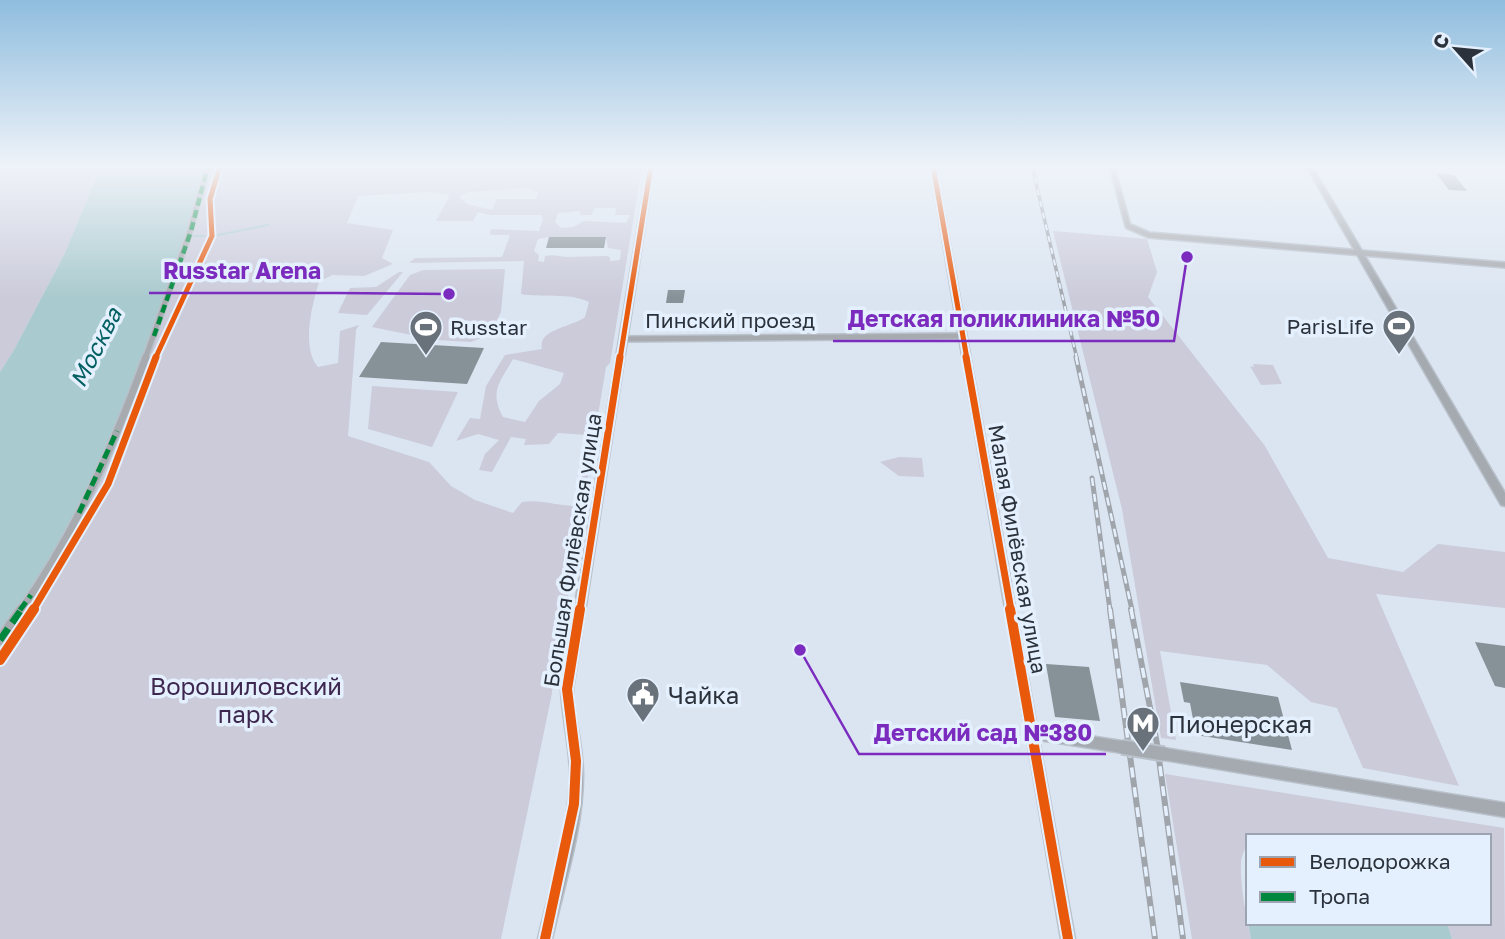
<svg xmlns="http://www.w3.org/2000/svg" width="1505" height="939" font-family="'Golos Text',sans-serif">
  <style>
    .green { fill: #cbcbda; fill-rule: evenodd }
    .water { fill: #a9cace }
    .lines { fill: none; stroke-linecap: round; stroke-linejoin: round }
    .stream { stroke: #a9cace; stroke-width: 2 }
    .building { fill: #869198 }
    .street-far2-casing { stroke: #b9c1cb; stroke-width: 8 }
    .street-far1-casing { stroke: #b9c1cb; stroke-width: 10 }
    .street-casing { stroke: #b9c1cb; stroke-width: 13 }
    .secondary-casing { stroke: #b9c1cb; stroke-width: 3 }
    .street-far2 { stroke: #a7aaaf; stroke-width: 5 }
    .street-far1 { stroke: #a7aaaf; stroke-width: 7 }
    .street { stroke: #a7aaaf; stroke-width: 10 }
    .secondary { fill: #a5a9b0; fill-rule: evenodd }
    .rail-far2-casing { stroke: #a0a4ab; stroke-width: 3.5 }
    .rail-far1-casing { stroke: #a0a4ab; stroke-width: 5 }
    .rail-casing { stroke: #a0a4ab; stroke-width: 6 }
    .rail-far2 { stroke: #e5f0fe; stroke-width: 2; stroke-dasharray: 6; stroke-linecap: butt }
    .rail-far1 { stroke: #e5f0fe; stroke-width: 2.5; stroke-dasharray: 8; stroke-linecap: butt }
    .rail { stroke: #e5f0fe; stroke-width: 3.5; stroke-dasharray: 10; stroke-linecap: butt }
    .secondary-bridge-casing { stroke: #b9c1cb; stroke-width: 17; stroke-linecap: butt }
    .secondary-bridge { stroke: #a5a9b0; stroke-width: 13 }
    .quiet-far2 { stroke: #00873e; stroke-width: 4.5; stroke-dasharray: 8 4.5; stroke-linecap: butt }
    .quiet-far1 { stroke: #00873e; stroke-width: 5; stroke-dasharray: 10 5; stroke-linecap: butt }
    .quiet { stroke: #00873e; stroke-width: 7; stroke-dasharray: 14 7; stroke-linecap: butt }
    .cycleway-far2-casing { stroke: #e5f0fe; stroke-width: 9 }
    .cycleway-far1-casing { stroke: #e5f0fe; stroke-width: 11 }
    .cycleway-casing { stroke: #e5f0fe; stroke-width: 14 }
    .cycleway-far2 { stroke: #e8590c; stroke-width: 5 }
    .cycleway-far1 { stroke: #e8590c; stroke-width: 7 }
    .cycleway { stroke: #e8590c; stroke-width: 10 }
    .labels { text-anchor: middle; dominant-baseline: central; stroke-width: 7; stroke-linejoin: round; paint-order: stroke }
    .street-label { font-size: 21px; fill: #2b323b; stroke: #e5f0fe }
    .poi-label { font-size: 21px; fill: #2b323b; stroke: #e5f0fe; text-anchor: end }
    .water-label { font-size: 23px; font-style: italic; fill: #025f62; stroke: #e5f0fe }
    .near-park-label { font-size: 24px; fill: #3e274f; stroke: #e5f0fe }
    .near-poi-label { font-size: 24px; fill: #2b323b; stroke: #e5f0fe; text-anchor: start }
    .leader { fill: none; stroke: #7b2cbf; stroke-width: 2.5 }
    .callout-dot { fill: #7b2cbf; stroke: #e5f0fe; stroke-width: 2.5 }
    .callout-label { font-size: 23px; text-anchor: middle; font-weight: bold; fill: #7b2cbf; stroke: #e5f0fe; stroke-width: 7; stroke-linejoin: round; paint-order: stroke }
  </style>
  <rect width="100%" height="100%" fill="#dbe5f1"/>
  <g class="green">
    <path d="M0,166H101L65,253L14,350L0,372Z"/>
    <path d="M204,166H642L610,363L606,367L551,698L501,939H0V633L46,566L89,486L124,408L187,237ZM528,188L538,193L536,199H497L492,210L467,204L459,197L468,192ZM428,192L448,194L449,197L436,221H473L478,212L490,215H541L543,218L539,231L491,229L490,235H510L502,257L415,258L409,263L524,261L521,294C544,298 568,292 589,302L585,317C573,327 537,329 542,349L505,355L486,386L480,419L470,418L456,441L478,434L499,440L485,454L479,470L492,472L511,437L526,439L524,445L549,444L558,433L588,435L576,506C558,506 540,499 522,502L513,513L475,500L451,486L429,462L348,436L356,330L359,325L340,331L338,363L318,367C301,347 312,305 319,282L332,275L364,276L393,264L382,258L393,230L347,223L358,196ZM594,208H616L615,215H630L626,223L584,221L573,227L561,228L555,222L558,213L580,211V215H592ZM549,237H606L608,248L621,250L620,260L610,261V257L607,256C593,256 581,257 568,257C559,257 554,254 545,256L544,262L538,261L539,255L534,251L538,239ZM513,359L564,373L560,384L539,401L525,422L503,417C489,391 500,382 513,359Z"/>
    <path d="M1053,231L1147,239L1157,272L1148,297L1265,446L1328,558L1403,572L1438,544L1505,552V608L1376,594L1459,786L1363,768L1337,708L1311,702L1267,665L1160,651L1176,740L1161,738L1122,509Z"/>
    <path d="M505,269L501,312L490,334L471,342L436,340L372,327L410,275L423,270Z"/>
    <path d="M399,272H403L367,315L338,313L350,288L376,287Z"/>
    <path d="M1253,364L1273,365L1282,384L1261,385L1250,366L1254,367Z"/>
    <path d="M372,386L458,392L432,447L368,429Z"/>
    <path d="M899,457L922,458L924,477L899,476L880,462Z"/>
    <path d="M1165,774L1504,828L1505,939H1452L1447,923H1489V836H1248C1248,846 1242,852 1241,862C1240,887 1246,914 1251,939H1192Z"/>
  </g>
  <g class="water">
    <path d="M101,166H204L187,237L124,408L89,486L46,566L0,633V372L14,350L65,253Z"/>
    <path d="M1248,923H1447L1452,939H1251Z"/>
  </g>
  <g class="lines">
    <g class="stream">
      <path d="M218,235L268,225"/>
      <path d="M194,236H204"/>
    </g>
  </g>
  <g class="building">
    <path d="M1436,173L1454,175L1467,191L1449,190Z"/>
    <path d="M549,237H606L604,248H546Z"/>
    <path d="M668,290H685L683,303H666Z"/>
    <path d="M381,342L484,348L467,384L359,377Z"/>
    <path d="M1475,642L1505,646V688L1495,686Z"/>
    <path d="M1046,664L1089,667L1100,721L1055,717Z"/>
    <path d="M1180,682L1278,697L1292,750L1196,735L1190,703L1184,702Z"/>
  </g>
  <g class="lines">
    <defs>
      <g id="street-far2">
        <path d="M1112,166L1128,226L1149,235L1505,265"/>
        <path d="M622,339L963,336"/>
        <path d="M145,359L189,234L208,166"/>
      </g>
      <path id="street-far1" d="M21,610C76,532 113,447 146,357"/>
      <path id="street" d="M0,640L22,609"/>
      <g id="secondary">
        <path d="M648,166H654L573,689C574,718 583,746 583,775C583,830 564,885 552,939H538C550,886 569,830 570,775C570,746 562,718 561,689Z"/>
        <path d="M930,166H936L1037,728L1122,741L1126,743L1128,747L1126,751L1122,753L1039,740L1075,939H1061Z"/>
        <path d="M1306,166H1312L1505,493V506L1501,505Z"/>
        <path d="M1164,748L1505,803V817L1164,760L1160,758L1158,754L1160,750Z"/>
      </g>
    </defs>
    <use href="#street-far2" class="street-far2-casing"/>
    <use href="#street-far1" class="street-far1-casing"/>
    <use href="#street" class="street-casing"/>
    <use href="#secondary" class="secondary-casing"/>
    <use href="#street-far2" class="street-far2"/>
    <use href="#street-far1" class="street-far1"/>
    <use href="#street" class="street"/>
    <use href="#secondary" class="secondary"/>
    <defs>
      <path id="rail-far2" d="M1032,166L1077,359"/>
      <g id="rail-far1">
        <path d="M1076,357L1132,610"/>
        <path d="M1092,478L1110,610"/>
      </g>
      <g id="rail">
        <path d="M1110,609L1155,939"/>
        <path d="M1131,609L1157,744L1183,939"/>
      </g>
    </defs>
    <use href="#rail-far2" class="rail-far2-casing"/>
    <use href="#rail-far1" class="rail-far1-casing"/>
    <use href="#rail" class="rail-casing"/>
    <use href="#rail-far2" class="rail-far2"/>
    <use href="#rail-far1" class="rail-far1"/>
    <use href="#rail" class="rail"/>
    <defs>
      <path id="secondary-bridge" d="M1122,747L1164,754"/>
    </defs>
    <use href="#secondary-bridge" class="secondary-bridge-casing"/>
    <use href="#secondary-bridge" class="secondary-bridge"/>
    <path class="quiet-far2" d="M154,336L191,231L208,166"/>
    <g class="quiet-far1">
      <path d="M79,513L117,431"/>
      <path d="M20,610L31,595"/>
    </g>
    <path class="quiet" d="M0,640L22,609"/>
    <defs>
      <g id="cycleway-far2">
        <path d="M933,166L967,359"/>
        <path d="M155,359L212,236L210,199L220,166"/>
        <path d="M620,359L651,166"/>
      </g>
      <g id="cycleway-far1">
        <path d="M966,357L1011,610"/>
        <path d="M33,610L108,484L156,357"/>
        <path d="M580,610L620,357"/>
      </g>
      <g id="cycleway">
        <path d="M1010,609L1068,939"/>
        <path d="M0,660L34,609"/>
        <path d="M545,939L574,804L576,761L567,689L580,609"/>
      </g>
    </defs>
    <use href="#cycleway-far2" class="cycleway-far2-casing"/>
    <use href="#cycleway-far1" class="cycleway-far1-casing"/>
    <use href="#cycleway" class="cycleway-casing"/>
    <use href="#cycleway-far2" class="cycleway-far2"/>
    <use href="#cycleway-far1" class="cycleway-far1"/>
    <use href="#cycleway" class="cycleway"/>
  </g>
  <linearGradient id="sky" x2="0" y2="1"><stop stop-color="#8fbdde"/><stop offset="0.56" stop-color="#eff3f9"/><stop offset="1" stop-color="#eff3f9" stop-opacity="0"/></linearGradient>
  <rect width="1505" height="298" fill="url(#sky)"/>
  <defs>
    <symbol id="stadium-pin" viewBox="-11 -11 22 30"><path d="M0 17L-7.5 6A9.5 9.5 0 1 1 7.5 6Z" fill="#69717b" stroke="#e5f0fe"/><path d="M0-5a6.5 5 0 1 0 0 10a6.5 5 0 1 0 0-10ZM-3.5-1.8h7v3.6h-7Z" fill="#fff"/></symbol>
    <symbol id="civic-pin" viewBox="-11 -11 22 30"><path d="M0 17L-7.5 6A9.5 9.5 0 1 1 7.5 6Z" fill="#69717b" stroke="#e5f0fe"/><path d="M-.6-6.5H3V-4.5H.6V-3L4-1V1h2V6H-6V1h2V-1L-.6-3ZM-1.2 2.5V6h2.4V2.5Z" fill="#fff"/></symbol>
    <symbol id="metro-pin" viewBox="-11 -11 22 30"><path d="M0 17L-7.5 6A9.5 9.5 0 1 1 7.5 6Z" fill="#69717b" stroke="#e5f0fe"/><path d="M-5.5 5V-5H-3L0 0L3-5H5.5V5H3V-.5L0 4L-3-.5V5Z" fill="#fff"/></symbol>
  </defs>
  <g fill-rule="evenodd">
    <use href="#stadium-pin" x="1380" y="307" width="38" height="52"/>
    <use href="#stadium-pin" x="407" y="308" width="38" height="52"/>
    <use href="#civic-pin" x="624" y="675" width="38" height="52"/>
    <use href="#metro-pin" x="1124" y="704" width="38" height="52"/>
  </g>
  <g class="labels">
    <g class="street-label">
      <text x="730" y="320">Пинский проезд</text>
      <text transform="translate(1018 549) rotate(80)">Малая Филёвская улица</text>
      <text transform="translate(572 550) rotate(-81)">Большая Филёвская улица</text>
    </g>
    <g class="poi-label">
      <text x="1374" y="326">ParisLife</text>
      <text x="450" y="327" text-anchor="start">Russtar</text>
    </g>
    <g class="water-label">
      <text transform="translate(95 347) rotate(-63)">Москва</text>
    </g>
    <g class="near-park-label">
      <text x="246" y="685">Ворошиловский<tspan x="246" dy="28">парк</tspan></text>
    </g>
    <g class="near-poi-label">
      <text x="668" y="694">Чайка</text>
      <text x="1168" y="723">Пионерская</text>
    </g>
  </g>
  <path class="leader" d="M449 294L335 293H149M1187 257L1174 341H833M800 650L859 754H1106"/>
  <g class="callout-dot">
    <circle cx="449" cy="294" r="7"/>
    <circle cx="1187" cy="257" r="7"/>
    <circle cx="800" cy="650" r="7"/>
  </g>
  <g class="callout-label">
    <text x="242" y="279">Russtar Arena</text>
    <text x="1004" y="327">Детская поликлиника №50</text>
    <text x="983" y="741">Детский сад №380</text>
  </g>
  <rect x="1246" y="834" width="245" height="91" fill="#e5f0fe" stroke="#9ba4b0" stroke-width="2"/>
  <rect x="1260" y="857" width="35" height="10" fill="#e8590c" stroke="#9ba4b0" stroke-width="2"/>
  <text x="1309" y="869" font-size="21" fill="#2b323b">Велодорожка</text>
  <rect x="1260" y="892" width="35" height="10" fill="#00873e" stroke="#9ba4b0" stroke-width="2"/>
  <text x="1309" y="904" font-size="21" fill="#2b323b">Тропа</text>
  <g transform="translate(1456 49) rotate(297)" stroke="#e5f0fe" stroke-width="5" paint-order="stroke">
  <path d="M0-5L12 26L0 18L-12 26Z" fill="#2b323b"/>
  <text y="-10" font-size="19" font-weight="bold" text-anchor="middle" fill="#2b323b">С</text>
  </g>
</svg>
